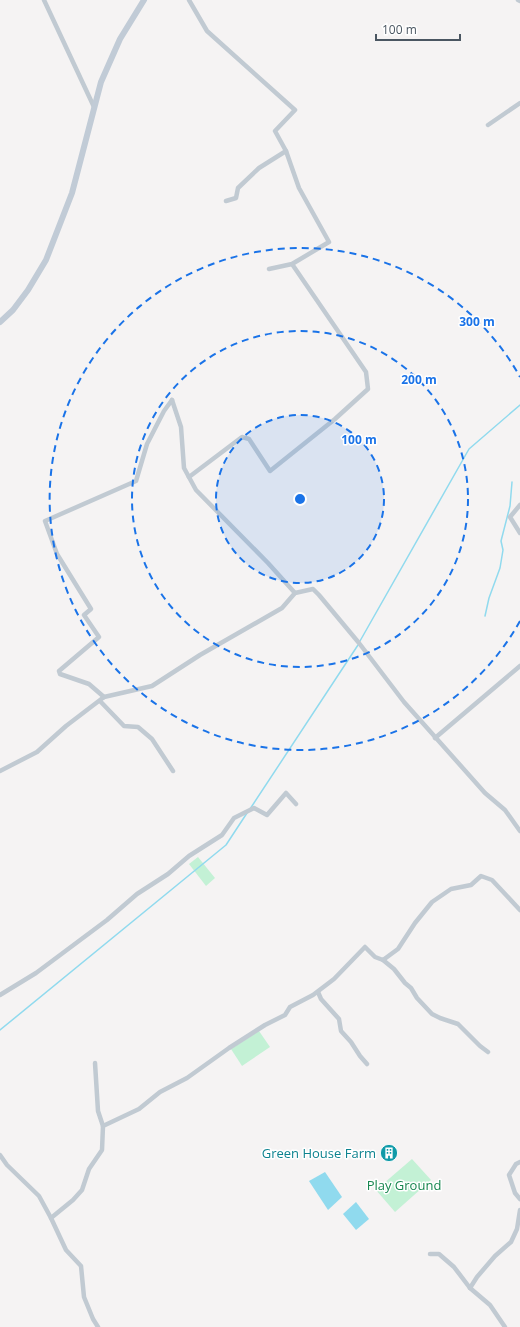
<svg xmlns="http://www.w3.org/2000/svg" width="520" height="1327" font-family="'Open Sans',sans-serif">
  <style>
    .green { fill: #c3f1d5 }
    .water { fill: #90daee }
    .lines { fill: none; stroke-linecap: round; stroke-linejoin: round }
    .stream { stroke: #90daee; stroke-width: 1.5 }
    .street { stroke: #c1cad2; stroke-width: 4.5 }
    .secondary { stroke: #c1cbd6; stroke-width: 6 }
    .ring { fill: none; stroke: #1a73e8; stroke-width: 2; stroke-dasharray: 7 5 }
    .labels { text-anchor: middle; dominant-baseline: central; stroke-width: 3; stroke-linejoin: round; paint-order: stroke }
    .culture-label { font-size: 13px; fill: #0d838f; stroke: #fff; text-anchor: end }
    .park-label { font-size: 13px; fill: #17864f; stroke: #fff }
    .centre { fill: #1a73e8; stroke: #fff; stroke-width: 2 }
    .ring-label { font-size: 12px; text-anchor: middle; font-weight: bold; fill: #1a73e8; stroke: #fff; stroke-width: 3; stroke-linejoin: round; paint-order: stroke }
  </style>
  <rect width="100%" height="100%" fill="#f5f3f3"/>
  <g class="green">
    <path d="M198,857L215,878L206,886L189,864Z"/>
    <path d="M259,1031L270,1047L242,1066L231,1049Z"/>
    <path d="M412,1159L431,1180L395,1212L376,1190Z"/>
  </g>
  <g class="water">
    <path d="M325,1172L342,1197L328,1210L309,1181Z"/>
    <path d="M356,1202L369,1219L356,1230L343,1214Z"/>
  </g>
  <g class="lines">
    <g class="stream">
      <path d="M485,616L489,598L500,568L503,550L501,541L510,506L512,482"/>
      <path d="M360,641L469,449L520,405"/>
      <path d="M250,809L358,645"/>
      <path d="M0,1030L226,845L247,813"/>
    </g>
    <g class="street">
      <path d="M44,0L94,107"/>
      <path d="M189,0L207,31L295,110L275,131L286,151L259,168L238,188L236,198L226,201"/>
      <path d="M518,0L520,1"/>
      <path d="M488,125L520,103"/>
      <path d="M269,269L292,264L329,242L299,188L286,151"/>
      <path d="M172,400L181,427L184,468L196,490L268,563L295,593"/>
      <path d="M189,477L242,437L249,439L270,471L335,419L368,389L366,372L292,264"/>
      <path d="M520,505L510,517L520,533"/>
      <path d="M104,697L89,684L60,674L59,671L99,637L84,615L91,609L57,554L45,521L136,481L147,444L164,411L172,400"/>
      <path d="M100,701L124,726L138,727L152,739L173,771"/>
      <path d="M435,738L520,666"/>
      <path d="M0,771L37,752L66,726L104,697L152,686L200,655L282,608L295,593L313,589L319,595L359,643L404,702L485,793L505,810L520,831"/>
      <path d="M383,960L394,969L405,983L411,988L417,998L432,1014L440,1018L458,1024L480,1046L488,1052"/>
      <path d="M318,992L321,999L339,1019L341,1031L351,1042L360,1056L367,1064"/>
      <path d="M0,995L36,973L107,920L137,894L168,874L189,856L222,835L234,818L254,808L267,815L286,793L296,804"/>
      <path d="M95,1063L98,1111L103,1126"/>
      <path d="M0,1155L7,1165L39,1196L51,1218"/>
      <path d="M520,1162L516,1164L509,1175L515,1193L520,1199"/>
      <path d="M430,1254H439L454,1267L470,1288L490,1305L505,1327"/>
      <path d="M470,1288L477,1277L495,1256L511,1242L517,1229L520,1210"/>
      <path d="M98,1327L93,1319L84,1297L81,1266L66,1250L51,1218L73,1200L82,1190L89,1169L102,1150L103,1126L139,1109L160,1092L187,1078L229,1048L265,1025L285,1015L290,1007L313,995L334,979L365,947L375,957L383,960L398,949L415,923L432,902L451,889L471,885L481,876L492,880L520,910"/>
    </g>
    <path class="secondary" d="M0,322L13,310L28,290L46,260L72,193L101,82L120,39L144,0"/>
  </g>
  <circle cx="300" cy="499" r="84" fill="#1a73e8" fill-opacity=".12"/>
  <g class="ring">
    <circle cx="300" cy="499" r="84"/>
    <circle cx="300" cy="499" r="168"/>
    <path d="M520 621A251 251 0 1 1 520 377"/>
  </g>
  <defs>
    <symbol id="building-disc" viewBox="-11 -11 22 22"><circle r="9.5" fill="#0f9aa8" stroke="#fff"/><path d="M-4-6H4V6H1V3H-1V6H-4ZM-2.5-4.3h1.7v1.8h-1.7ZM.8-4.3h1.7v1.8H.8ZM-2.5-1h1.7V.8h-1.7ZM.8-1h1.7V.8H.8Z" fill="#fff"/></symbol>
  </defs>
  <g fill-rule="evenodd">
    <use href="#building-disc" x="379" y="1143" width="20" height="20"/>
  </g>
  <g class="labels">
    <g class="culture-label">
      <text x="376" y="1153">Green House Farm</text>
    </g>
    <g class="park-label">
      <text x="404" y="1185">Play Ground</text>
    </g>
  </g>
  <circle cx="300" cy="499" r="6" class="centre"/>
  <g class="ring-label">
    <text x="477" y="326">300 m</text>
    <text x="419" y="384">200 m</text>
    <text x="359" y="444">100 m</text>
  </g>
  <path d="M376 34v6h84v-6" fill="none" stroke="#4a5661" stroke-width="2"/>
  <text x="382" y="34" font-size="12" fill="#4a5661" stroke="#ffffff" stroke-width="3" paint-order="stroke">100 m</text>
</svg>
